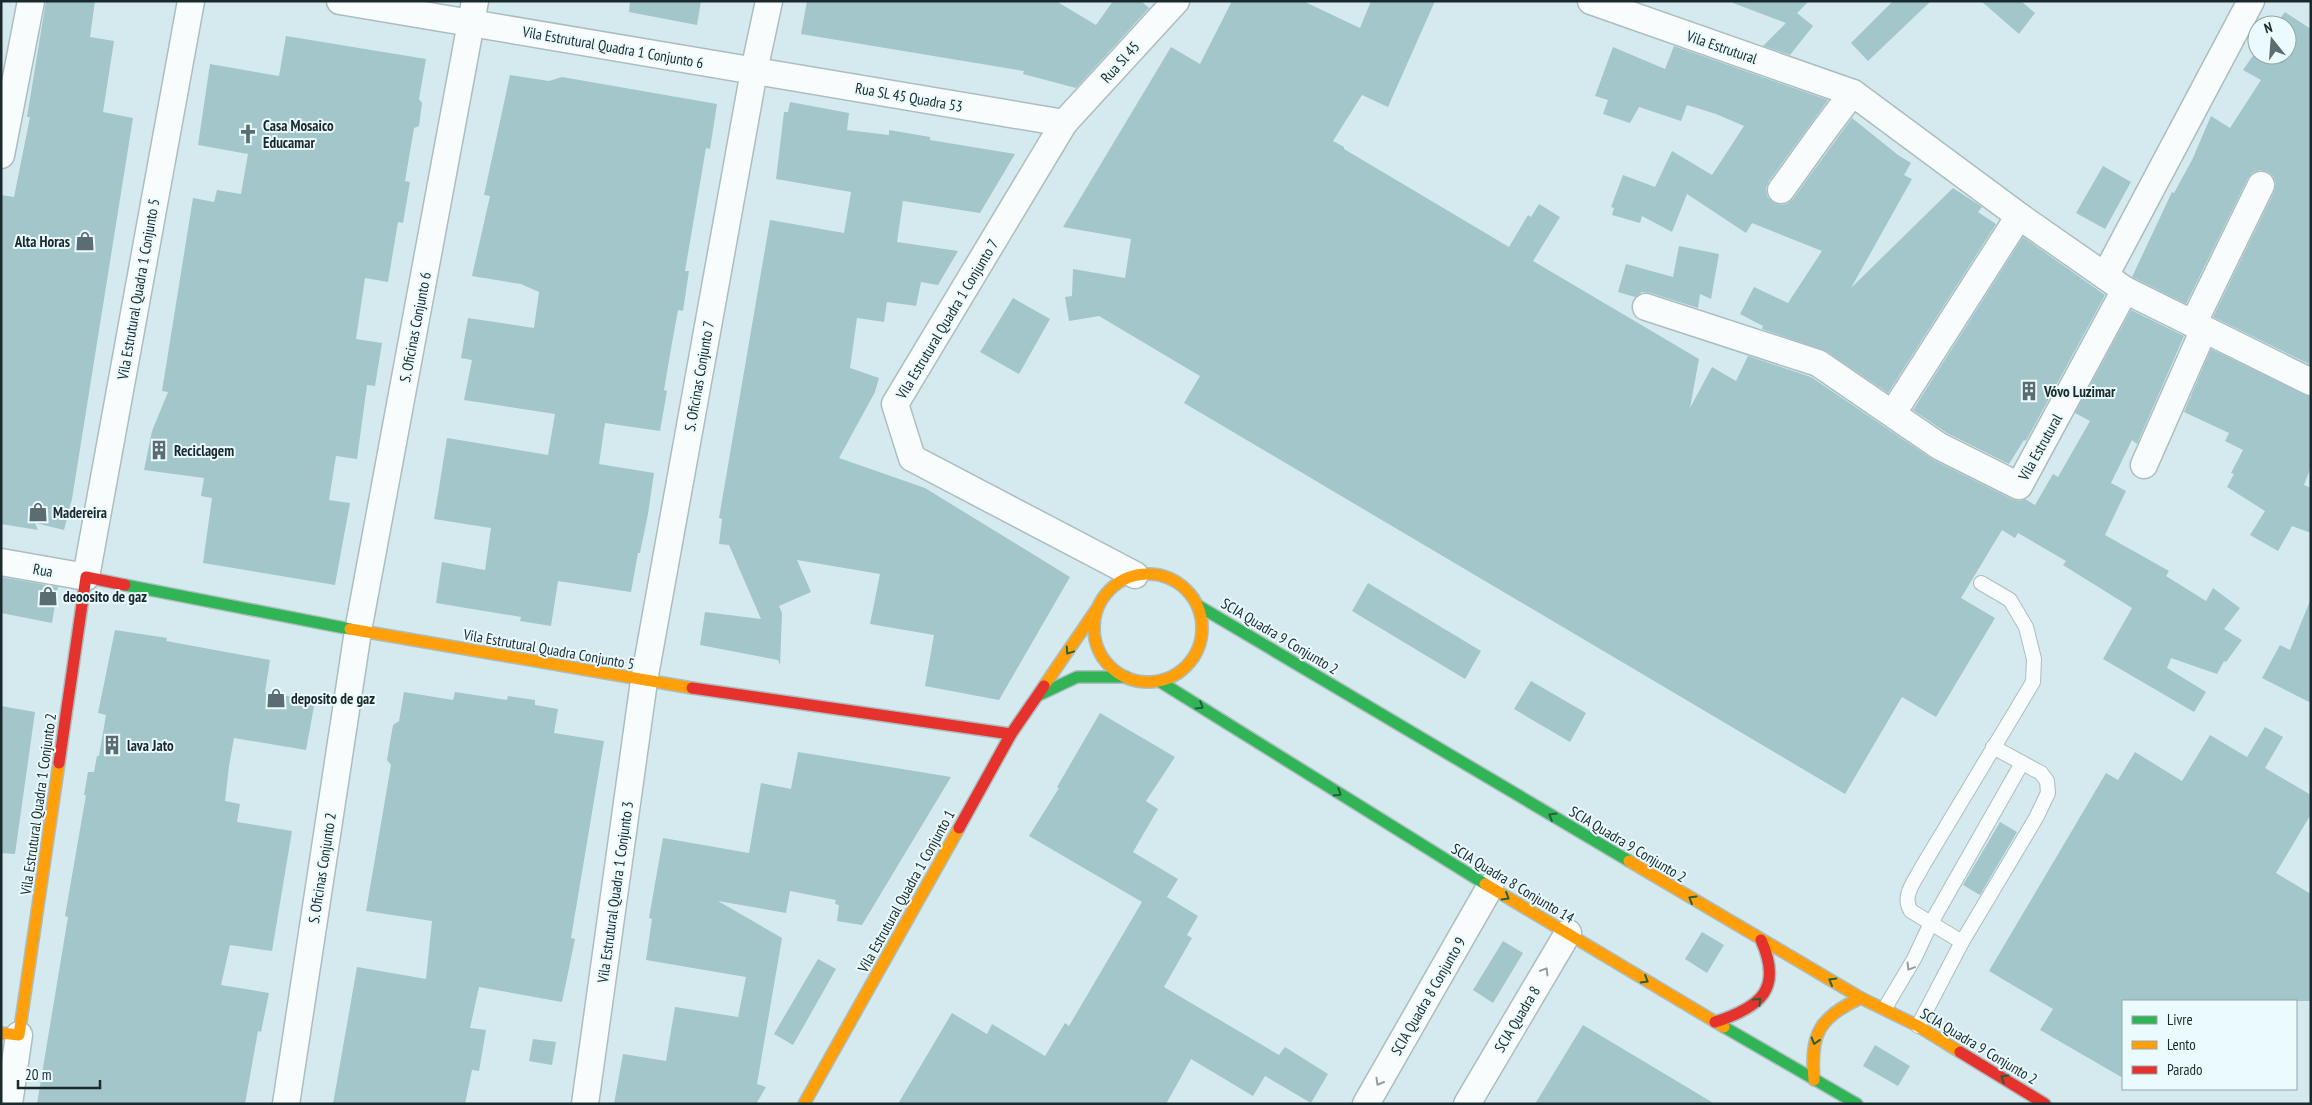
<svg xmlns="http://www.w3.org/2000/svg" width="2312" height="1105" font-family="'PT Sans Narrow',sans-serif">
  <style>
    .building { fill: #a3c6cb }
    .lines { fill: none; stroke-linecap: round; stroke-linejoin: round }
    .lane-casing { stroke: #acbdc0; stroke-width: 16 }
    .street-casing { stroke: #acbdc0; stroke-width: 29 }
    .fast-casing { stroke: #acbdc0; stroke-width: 14 }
    .slow-casing { stroke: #acbdc0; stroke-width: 14 }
    .jam-casing { stroke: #acbdc0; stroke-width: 14 }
    .lane { stroke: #f9fcfc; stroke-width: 14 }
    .street { stroke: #f9fcfc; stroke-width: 26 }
    .fast { stroke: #30b455; stroke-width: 11 }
    .slow { stroke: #ff9f0a; stroke-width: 11 }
    .jam { stroke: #e5322d; stroke-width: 11 }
    .oneway { stroke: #23613c }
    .oneway2 { stroke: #959d9e }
    .labels { text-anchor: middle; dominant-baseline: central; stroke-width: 4; stroke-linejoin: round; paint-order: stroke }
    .street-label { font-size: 15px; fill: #1a292c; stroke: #eafafd }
    .poi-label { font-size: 15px; font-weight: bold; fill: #1a292c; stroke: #eafafd; text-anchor: start }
  </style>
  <rect width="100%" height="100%" fill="#d4eaee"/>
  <g class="building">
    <path d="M46,1H95L90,37L114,41L103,112L133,118L72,499L64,530L35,523L38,530L1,524V195L14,197L30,117H27Z"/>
    <path d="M630,1H701L697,25L629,12Z"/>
    <path d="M807,1H1056L1096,25L1113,1H1141L1149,8L1076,88L1023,74L1024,71L801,34Z"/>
    <path d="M1232,1H1303L1360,28L1371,1H1435L1388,107L1362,95L1333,141L1344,147V149L1509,247L1528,215L1531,217L1539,204L1560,217L1533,261L1699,359L1690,408L1712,367L1736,381L1748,356L1811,377L1932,459L2012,499L2019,501L2025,499L2035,505L2053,474L2058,477L2090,421L2075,413L2131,310L2184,336L2137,444L2132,440L2111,483L2126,491L2105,535L2169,571L2166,576L2206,601L2213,588L2240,608L2224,629L2242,640L2226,662L2224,661L2217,674L2171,658L2167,668L2206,692L2194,712L2103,659L2132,608L2063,565L2066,561L2018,533L2015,538L2002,530L1961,598L1995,618L1936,717L1902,697L1845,794L1184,403L1200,376L1099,316L1069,321L1065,297L1072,296L1073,269L1125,278L1131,239L1063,227L1171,47L1200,64Z"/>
    <path d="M1733,1H1809L1797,13L1813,26L1790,55L1763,46L1787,22L1786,23L1733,3Z"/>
    <path d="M1893,1H1931L1868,61L1851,43Z"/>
    <path d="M1981,1H2021L2035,13L2019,34Z"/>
    <path d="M2285,12L2311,29V365L2213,317L2274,192L2276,183L2273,176L2268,172L2259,170L2252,173L2248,178L2186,304L2132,277L2172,192L2174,193L2192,160L2211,116L2230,128L2261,80L2243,70L2257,50V55H2287V25H2275Z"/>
    <path d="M286,36L426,59L419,99L422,103L419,126L414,128L405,181L410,182L403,223L398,222L388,282L365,278L356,339L382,343L375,386L367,385L357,459L336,456L329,500L350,503L335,585L203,563L212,498L201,496L204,478L144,470L152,431L168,392L162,391L193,198L214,202L217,190L241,194L248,154L198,145L210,64L279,76Z"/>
    <path d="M1674,46L1828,100L1769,181L1766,188L1767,196L1773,202L1780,205L1787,204L1793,199L1852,118L1898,155L1911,163L1904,175L1912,179L1851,288L1953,188L1982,207L1978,212L1996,224L1888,393L1826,351L1762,329L1763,326L1740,314L1754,287L1788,303L1822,251L1752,223L1746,233L1687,194L1672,232L1642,216L1640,223L1612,215L1614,208L1611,207L1623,175L1655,187L1672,151L1712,175L1744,126L1716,114L1687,105L1681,121L1639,107L1630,123L1603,114L1608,100L1595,96L1613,47L1665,69Z"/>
    <path d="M510,75L549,81L562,77L717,104L710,149L706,148L685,271H689L683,311L678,310L672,343L664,390L667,391L660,431L605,423L599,464L654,473L648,514L640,553H638L631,592L558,581L551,626L520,621L521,617L436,603L442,562L485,570L491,528L434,519L447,438L548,455L555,414L464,400L472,360L461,358L468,318L534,328L539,292L521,284L472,276L490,196L484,195Z"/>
    <path d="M790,102L849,113L847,130L889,135V130L930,137V140L1015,154L980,213L903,201L897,242L958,251L938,285L921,282L916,306L887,302L884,322L857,318L850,368L879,378L875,392L839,458L925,488L1070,577L999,700L925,686L934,635L870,624L880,574L797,560L811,592L779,606L782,613L780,665L778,660L700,645L705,612L761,619L729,545L719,544L722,519L719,518L770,220L844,233L851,192L776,179L784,112H788Z"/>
    <path d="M2103,166L2131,182L2105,229L2076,213Z"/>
    <path d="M2023,237L2105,295L2026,441L2024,440L2009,464L1947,433L1913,410Z"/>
    <path d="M1679,246L1719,254L1711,299L1700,294L1698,308L1651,293L1642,292L1635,297L1618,292L1626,264L1673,277Z"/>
    <path d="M1013,298L1050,319L1019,374L980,352Z"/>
    <path d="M2211,349L2311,397V467L2304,485L2311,488V533L2292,526L2278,551L2250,535L2265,511L2227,487L2234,474L2231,473L2243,450L2225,441L2229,433L2184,412Z"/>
    <path d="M1,577L58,587L52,623L1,613Z"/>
    <path d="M1368,583L1481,651L1465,679L1352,611Z"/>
    <path d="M2310,601H2311V703L2262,678L2280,645L2290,650Z"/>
    <path d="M115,630L167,638L166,641L270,660L265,692L315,701L306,750L234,738L229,766L225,801L240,804L237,822L292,831L272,951L230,945L221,985L269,993L261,1032L258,1031L245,1104H37L68,917L65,916L86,795H84L88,772H94L97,756H99L106,715L98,713Z"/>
    <path d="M1531,681L1586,713L1570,742L1514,709Z"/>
    <path d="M404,692L453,700L455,692L507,700L508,696L535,700V705L558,709L554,733L604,741L571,938L575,939L562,1002L479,987L470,1028L486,1030L479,1071L472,1070L465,1104H333L357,967L426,979L432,921L366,911L391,765L387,760L393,725L399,721Z"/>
    <path d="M1,706L35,712L15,854L1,853Z"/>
    <path d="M1100,713L1175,757L1146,801L1158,809L1133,852L1178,879L1167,897L1198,916L1187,935L1192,938L1164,987L1279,1055L1285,1047L1328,1074L1311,1103L1265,1076L1253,1096L1191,1059L1166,1104H898L952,1013L987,1034L992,1024L1045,1056L1065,1023L1069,1026L1142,902L1029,836L1059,788L1057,787Z"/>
    <path d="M2265,727L2283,737L2265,768L2311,795V814L2276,873L2311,894V1001H2123V1078L2040,1030L2053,1009L1989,971L2106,773L2118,780L2135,752L2182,781L2210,735L2247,757Z"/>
    <path d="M798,752L951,777L862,925L837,921L839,905L835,904L836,900L790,891L786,913L718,901L782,938L757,1084L766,1087L756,1104H614L623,1054L666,1061L675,1007L738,1017L746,977L646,960L652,919L649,918L663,838L749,853L761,783L791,789Z"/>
    <path d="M2000,822L2017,832L1980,895L1963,885Z"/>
    <path d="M1702,932L1724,945L1707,973L1685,959Z"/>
    <path d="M1503,941L1523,953L1493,1003L1473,990Z"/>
    <path d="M818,959L836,969L793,1045L774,1034Z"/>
    <path d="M1583,1025L1715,1104H1535Z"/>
    <path d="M533,1039L556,1042L552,1065L529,1061Z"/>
    <path d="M1875,1045L1910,1066L1898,1086L1863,1066Z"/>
  </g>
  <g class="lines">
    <defs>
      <g id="lane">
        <path d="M1962,942L1911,911C1901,896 1915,881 1922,867L2033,682L2034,659L2026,627L2010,600L1981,583"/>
        <path d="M1885,1008L1914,959L1931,923L2022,763"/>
        <path d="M1918,1026L1962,942L2036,818L2048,793L2047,781L2041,773L1993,747"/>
      </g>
      <g id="street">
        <path d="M340,1L1064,123"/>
        <path d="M1591,1L1853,93L2019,216L2125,290L2311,382"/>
        <path d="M1,155L31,1"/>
        <path d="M1781,190C1805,158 1827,124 1853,93"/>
        <path d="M2105,276L2251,1"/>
        <path d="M1646,307L1818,363L1939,446L2019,486L2125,290"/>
        <path d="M2193,324L2261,185"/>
        <path d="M1893,413L2019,216"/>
        <path d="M2144,465L2204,329"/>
        <path d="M1,562L86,577L191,1"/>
        <path d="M1135,575L912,458L895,404L1064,123L1176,1"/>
        <path d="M9,1104L19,1035"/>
        <path d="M286,1104L358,631L475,1"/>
        <path d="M585,1104L644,681L754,71L769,1"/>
        <path d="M1366,1104L1490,887"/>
        <path d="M1467,1104L1568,933"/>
      </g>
      <g id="fast">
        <path d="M125,585L350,629"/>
        <path d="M1197,605L1629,861"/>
        <path d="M1159,681L1485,884"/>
        <path d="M1039,695L1077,677H1126"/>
        <path d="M1724,1027L1857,1104"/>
      </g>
      <g id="slow">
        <circle cx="1148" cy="628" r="54"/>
        <path d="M350,629L692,688"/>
        <path d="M1044,686L1096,610"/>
        <path d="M1629,861L1861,998L1918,1026L1960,1052"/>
        <path d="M1485,884L1724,1027"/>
        <path d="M1,1033L19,1035L59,763"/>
        <path d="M1814,1080C1810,1034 1819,1017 1861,998"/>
        <path d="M804,1104L959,828"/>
      </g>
      <g id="jam">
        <path d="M692,688L1011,734"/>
        <path d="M59,763L86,577L125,585"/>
        <path d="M959,828L1011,734L1044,686"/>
        <path d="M1715,1022C1761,1007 1783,989 1761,940"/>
        <path d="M1960,1052L2045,1104"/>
      </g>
    </defs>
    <use href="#lane" class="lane-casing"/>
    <use href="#street" class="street-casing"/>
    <use href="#fast" class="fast-casing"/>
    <use href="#slow" class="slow-casing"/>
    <use href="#jam" class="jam-casing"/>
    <use href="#lane" class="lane"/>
    <use href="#street" class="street"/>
    <use href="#fast" class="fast"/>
    <use href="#slow" class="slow"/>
    <use href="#jam" class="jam"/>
  </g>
  <defs><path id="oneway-chevron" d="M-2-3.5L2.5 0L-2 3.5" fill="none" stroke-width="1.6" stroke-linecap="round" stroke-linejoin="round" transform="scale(1.25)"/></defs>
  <g class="oneway">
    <use href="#oneway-chevron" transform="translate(1069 651) rotate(124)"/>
    <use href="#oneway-chevron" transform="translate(1200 706) rotate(32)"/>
    <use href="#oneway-chevron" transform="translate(1338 793) rotate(32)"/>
    <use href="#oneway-chevron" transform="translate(1552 816) rotate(-149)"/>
    <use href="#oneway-chevron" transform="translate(1506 897) rotate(31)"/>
    <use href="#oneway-chevron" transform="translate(1692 899) rotate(-149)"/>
    <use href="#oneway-chevron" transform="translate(1645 980) rotate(31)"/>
    <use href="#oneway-chevron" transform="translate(1832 981) rotate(-150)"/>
    <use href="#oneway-chevron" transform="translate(1758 1001) rotate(-46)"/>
    <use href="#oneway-chevron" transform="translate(1815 1041) rotate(107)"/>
    <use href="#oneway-chevron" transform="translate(2004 1078) rotate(-148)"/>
  </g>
  <g class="oneway2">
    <use href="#oneway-chevron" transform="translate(1910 967) rotate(121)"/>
    <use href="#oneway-chevron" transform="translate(1545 971) rotate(-59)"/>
    <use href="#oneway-chevron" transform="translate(1379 1082) rotate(120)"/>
  </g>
  <defs>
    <symbol id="church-bare" viewBox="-9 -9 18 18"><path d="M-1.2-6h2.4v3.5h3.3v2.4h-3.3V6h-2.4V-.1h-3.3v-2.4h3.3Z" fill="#5b6d70" stroke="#eafafd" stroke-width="2.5" paint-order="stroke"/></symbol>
    <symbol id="shop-bare" viewBox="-9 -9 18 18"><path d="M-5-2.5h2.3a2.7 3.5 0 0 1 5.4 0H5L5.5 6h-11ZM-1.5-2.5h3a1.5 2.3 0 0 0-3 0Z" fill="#5b6d70" stroke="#eafafd" stroke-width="2.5" paint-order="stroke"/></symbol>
    <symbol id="building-bare" viewBox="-9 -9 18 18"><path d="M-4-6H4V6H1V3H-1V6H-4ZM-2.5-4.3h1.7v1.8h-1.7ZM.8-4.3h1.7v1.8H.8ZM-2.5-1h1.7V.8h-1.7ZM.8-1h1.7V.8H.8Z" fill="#5b6d70" stroke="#eafafd" stroke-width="2.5" paint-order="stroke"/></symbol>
  </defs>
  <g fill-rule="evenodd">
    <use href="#church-bare" x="234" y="120" width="28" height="28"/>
    <use href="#shop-bare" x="71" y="227" width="28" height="28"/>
    <use href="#building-bare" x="2015" y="377" width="28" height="28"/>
    <use href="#building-bare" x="145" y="436" width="28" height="28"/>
    <use href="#shop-bare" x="24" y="498" width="28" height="28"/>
    <use href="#shop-bare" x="34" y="582" width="28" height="28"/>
    <use href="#shop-bare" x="262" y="684" width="28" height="28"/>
    <use href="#building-bare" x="98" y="731" width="28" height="28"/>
  </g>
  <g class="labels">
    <g class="street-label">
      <text transform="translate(613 47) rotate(10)">Vila Estrutural Quadra 1 Conjunto 6</text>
      <text transform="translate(1722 47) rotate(19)">Vila Estrutural</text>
      <text transform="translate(1120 62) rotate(-48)">Rua Sl 45</text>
      <text transform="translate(909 97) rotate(10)">Rua SL 45 Quadra 53</text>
      <text transform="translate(138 289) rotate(-80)">Vila Estrutural Quadra 1 Conjunto 5</text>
      <text transform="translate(947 319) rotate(-59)">Vila Estrutural Quadra 1 Conjunto 7</text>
      <text transform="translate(415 327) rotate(-79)">S. Oficinas Conjunto 6</text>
      <text transform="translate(699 376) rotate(-80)">S. Oficinas Conjunto 7</text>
      <text transform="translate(2040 447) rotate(-61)">Vila Estrutural</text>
      <text transform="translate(43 570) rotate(10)">Rua</text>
      <text transform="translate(1280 636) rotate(31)">SCIA Quadra 9 Conjunto 2</text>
      <text transform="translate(549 649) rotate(10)">Vila Estrutural Quadra Conjunto 5</text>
      <text transform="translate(38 804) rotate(-82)">Vila Estrutural Quadra 1 Conjunto 2</text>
      <text transform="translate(1628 844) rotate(31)">SCIA Quadra 9 Conjunto 2</text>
      <text transform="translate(322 868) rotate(-81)">S. Oficinas Conjunto 2</text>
      <text transform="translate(1513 883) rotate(31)">SCIA Quadra 8 Conjunto 14</text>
      <text transform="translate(906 891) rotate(-61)">Vila Estrutural Quadra 1 Conjunto 1</text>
      <text transform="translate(615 892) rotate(-82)">Vila Estrutural Quadra 1 Conjunto 3</text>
      <text transform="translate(1428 996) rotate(-60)">SCIA Quadra 8 Conjunto 9</text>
      <text transform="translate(1517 1019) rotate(-59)">SCIA Quadra 8</text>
      <text transform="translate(1979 1046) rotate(31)">SCIA Quadra 9 Conjunto 2</text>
    </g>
    <g class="poi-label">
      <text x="263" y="125">Casa Mosaico<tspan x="263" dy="17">Educamar</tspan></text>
      <text x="70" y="241" text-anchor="end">Alta Horas</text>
      <text x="2044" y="391">Vóvo Luzimar</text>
      <text x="174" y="450">Reciclagem</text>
      <text x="53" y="512">Madereira</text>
      <text x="63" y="596">deoosito de gaz</text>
      <text x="291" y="698">deposito de gaz</text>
      <text x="127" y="745">lava Jato</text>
    </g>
  </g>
  <rect width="2312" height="1105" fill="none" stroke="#1a292c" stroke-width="5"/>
  <rect x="2122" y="1000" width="175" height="90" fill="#eafafd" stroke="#97a6a9"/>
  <rect x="2132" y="1016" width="25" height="8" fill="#30b455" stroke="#97a6a9"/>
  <text x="2167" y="1025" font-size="15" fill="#1a292c">Livre</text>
  <rect x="2132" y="1041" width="25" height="8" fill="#ff9f0a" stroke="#97a6a9"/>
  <text x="2167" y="1050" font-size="15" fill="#1a292c">Lento</text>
  <rect x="2132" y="1066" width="25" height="8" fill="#e5322d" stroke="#97a6a9"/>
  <text x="2167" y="1075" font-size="15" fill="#1a292c">Parado</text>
  <g transform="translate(2272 40) rotate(343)"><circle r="24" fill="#eafafd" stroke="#97a6a9"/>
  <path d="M0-4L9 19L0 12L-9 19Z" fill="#5b6d70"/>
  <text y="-8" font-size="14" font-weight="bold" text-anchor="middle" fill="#1a292c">N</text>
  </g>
  <path d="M18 1080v8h82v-8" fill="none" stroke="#1a292c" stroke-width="2.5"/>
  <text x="25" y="1080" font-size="15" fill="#1a292c" stroke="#eafafd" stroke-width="4" paint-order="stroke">20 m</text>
</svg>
